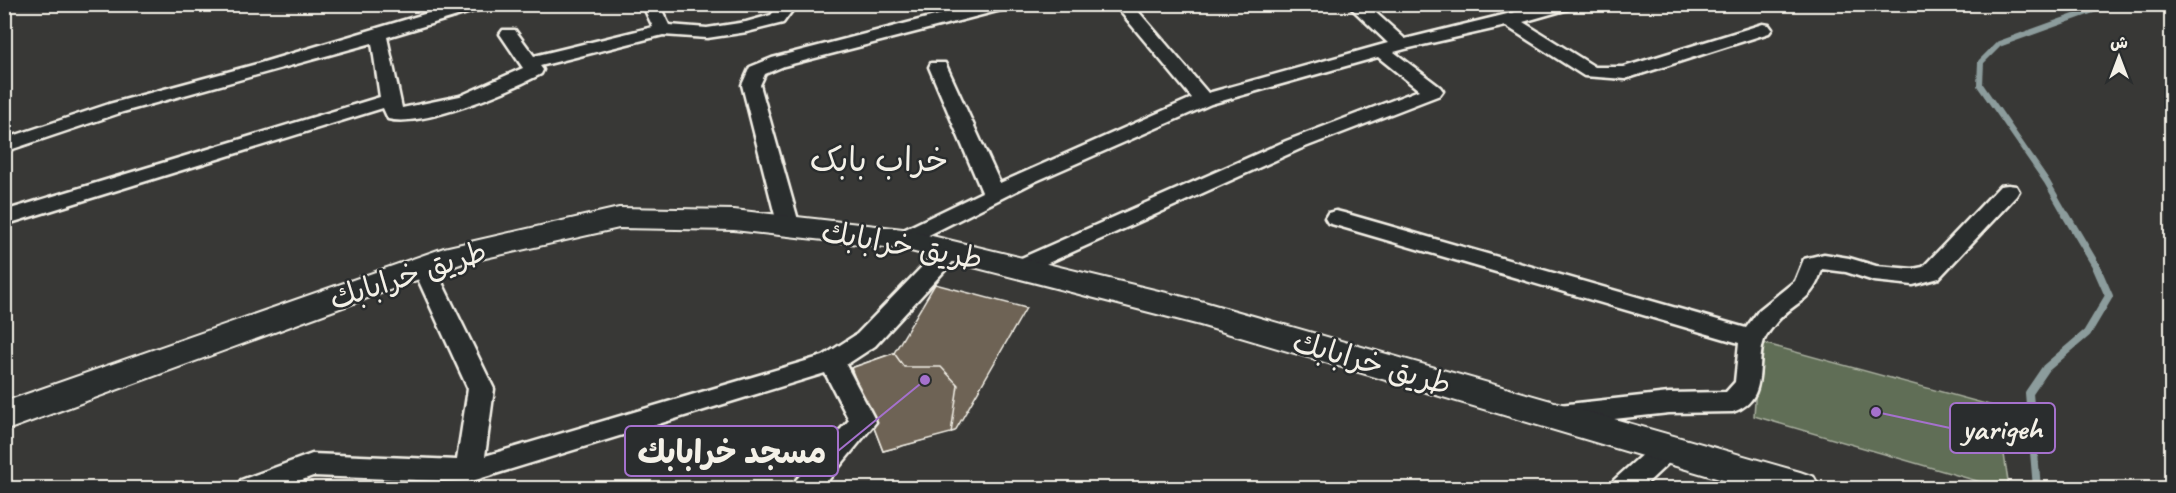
<svg xmlns="http://www.w3.org/2000/svg" width="2176" height="493" font-family="Caveat,'Playpen Sans Arabic',sans-serif">
  <style>
    .green { fill: #606e57; stroke: #aab0a0; stroke-width: 1.5 }
    .lines { fill: none; stroke-linecap: round; stroke-linejoin: round }
    .stream-far1 { stroke: #8c9c9c; stroke-width: 6 }
    .stream { stroke: #8c9c9c; stroke-width: 8 }
    .building { fill: #6e6355; stroke: #f4f1e8; stroke-width: 1.5 }
    .minor-casing { stroke: #f4f1e8; stroke-width: 5 }
    .secondary-casing { stroke: #f4f1e8; stroke-width: 4 }
    .path { stroke: #f4f1e8; stroke-width: 4; stroke-dasharray: 5 5; stroke-linecap: butt }
    .minor { fill: #2a2d2e; fill-rule: evenodd }
    .secondary { fill: #2a2d2e; fill-rule: evenodd }
    .labels { text-anchor: middle; dominant-baseline: central; stroke-width: 5; stroke-linejoin: round; paint-order: stroke }
    .street-label { font-size: 30px; fill: #f4f1e8; stroke: #2a2d2e }
    .quarter-label { font-size: 33px; fill: #f4f1e8; stroke: #2a2d2e }
    .leader { fill: none; stroke: #a571cd; stroke-width: 2 }
    .callout-dot { fill: #a571cd; stroke: #2a2d2e; stroke-width: 2 }
    .callout { fill: #2a2d2e; stroke: #a571cd; stroke-width: 2 }
    .callout-label { font-size: 32px; text-anchor: middle; font-weight: bold; fill: #f4f1e8 }
  </style>
  <rect width="100%" height="100%" fill="#383836"/>
  <filter id="ink" filterUnits="userSpaceOnUse"><feTurbulence type="fractalNoise" baseFrequency=".0167" numOctaves="2"/><feDisplacementMap in="SourceGraphic" scale="12" xChannelSelector="R" yChannelSelector="G"/><feConvolveMatrix kernelMatrix="1 2 1 2 8 2 1 2 1" color-interpolation-filters="sRGB"/></filter>
  <g filter="url(#ink)">
    <path class="green" d="M1759,342L1997,407L2009,488H2001L1754,416Z"/>
    <g class="lines">
      <path class="stream-far1" d="M2067,217L2047,182L1980,85L1981,62L1999,44L2110,4"/>
      <path class="stream" d="M2037,488L2029,393L2046,368L2087,333L2109,296L2095,264L2066,215"/>
    </g>
    <g class="building">
      <path d="M935,284L1026,308L955,431L883,451L851,368L894,353Z"/>
      <path d="M894,353L904,367H941L958,385L951,433L883,451L851,368Z"/>
    </g>
    <g class="lines">
      <defs>
        <g id="minor">
          <path d="M458,4H486L484,8L387,37L402,108L460,96L523,68L500,34L503,30H515L534,56L653,27L642,4H659L669,25L707,28L746,22L771,15L780,4H797L783,23L747,32L707,38L663,35L540,66L543,70L541,74C509,91 423,128 388,119L383,108L4,225V211L380,97L372,43L123,112L4,152V139L109,104L257,64Z"/>
          <path d="M981,4H1011L1009,8L784,66L765,74L760,85L800,227L797,232L789,234L781,232L778,227L742,85L750,67L772,58Z"/>
          <path d="M1114,4H1132L1208,93L1388,43L1347,4H1366L1405,39L1548,4H1574L1572,8L1523,22L1595,67H1624L1763,24L1769,25L1772,29L1769,33L1625,79L1584,76L1506,26L1405,49L1394,52L1440,87L1443,91L1440,95L1300,149L1026,273L1018,276L1010,273L1007,268L1010,263L1286,141L1419,90L1378,57L1211,104L1034,182L911,244L903,246L895,244L892,239L895,234L982,192L929,67L931,63H945L947,67L1000,183L1192,98Z"/>
          <path d="M2008,185L2016,186L2019,191L2016,196L1939,278L1913,285L1874,281L1846,272L1822,269C1812,304 1794,300 1775,324C1771,329 1766,335 1764,340C1755,366 1769,400 1733,412L1669,413L1559,425L1550,422L1546,415L1550,408L1559,405L1669,393L1726,392L1735,382L1739,343L1328,223L1325,218L1328,213L1336,211L1344,213L1746,328L1759,310L1795,281L1804,259L1824,254L1849,258L1876,266L1913,269L1923,267L2000,186Z"/>
          <path d="M950,244L958,246L961,251L958,256L875,346L846,365L876,422L822,488H792L796,480L849,420L825,373L469,482L313,476L280,488H237L241,480L312,454L457,460L468,389L412,266L415,261L423,258L431,261L434,266L494,389L485,456L823,356L857,334L942,246Z"/>
          <path d="M1666,439L1676,442L1680,449L1676,456L1642,488H1610L1614,480L1656,442Z"/>
        </g>
        <path id="secondary" d="M619,208L734,210L903,229L1204,302L1800,472L1814,477L1820,488H1750L1200,325L903,249L734,230L619,228L463,263L4,431V402L444,248Z"/>
      </defs>
      <use href="#minor" class="minor-casing"/>
      <use href="#secondary" class="secondary-casing"/>
      <path class="path" d="M885,486L893,488"/>
      <use href="#minor" class="minor"/>
      <use href="#secondary" class="secondary"/>
    </g>
  </g>
  <g class="labels">
    <g class="street-label">
      <text transform="translate(902 245) rotate(10)">طريق خرابابك</text>
      <text transform="translate(408 275) rotate(-18)">طريق خرابابك</text>
      <text transform="translate(1372 363) rotate(16)">طريق خرابابك</text>
    </g>
    <g class="quarter-label">
      <text x="879" y="160">خراب بابک</text>
    </g>
  </g>
  <path class="leader" d="M1876 412L1950 428M925 380L838 451"/>
  <g class="callout-dot">
    <circle cx="1876" cy="412" r="6"/>
    <circle cx="925" cy="380" r="6"/>
  </g>
  <g class="callout">
    <rect x="1950" y="403" width="105" height="50" rx="6"/>
    <rect x="625" y="426" width="213" height="50" rx="6"/>
  </g>
  <g class="callout-label">
    <text x="2002" y="439">yarigeh</text>
    <text x="732" y="463">مسجد خرابابك</text>
  </g>
  <rect width="2176" height="493" fill="none" stroke="#2a2d2e" stroke-width="24"/>
  <rect x="12" y="12" width="2152" height="469" fill="none" stroke="#f4f1e8" stroke-width="2" filter="url(#ink)"/>
  <g transform="translate(2119 57)" stroke="#2a2d2e" stroke-width="4.5" paint-order="stroke">
  <path d="M0-4.5L10 22L0 15L-10 22Z" fill="#f4f1e8"/>
  <text y="-9" font-size="16" font-weight="bold" text-anchor="middle" fill="#f4f1e8">ش</text>
  </g>
</svg>
